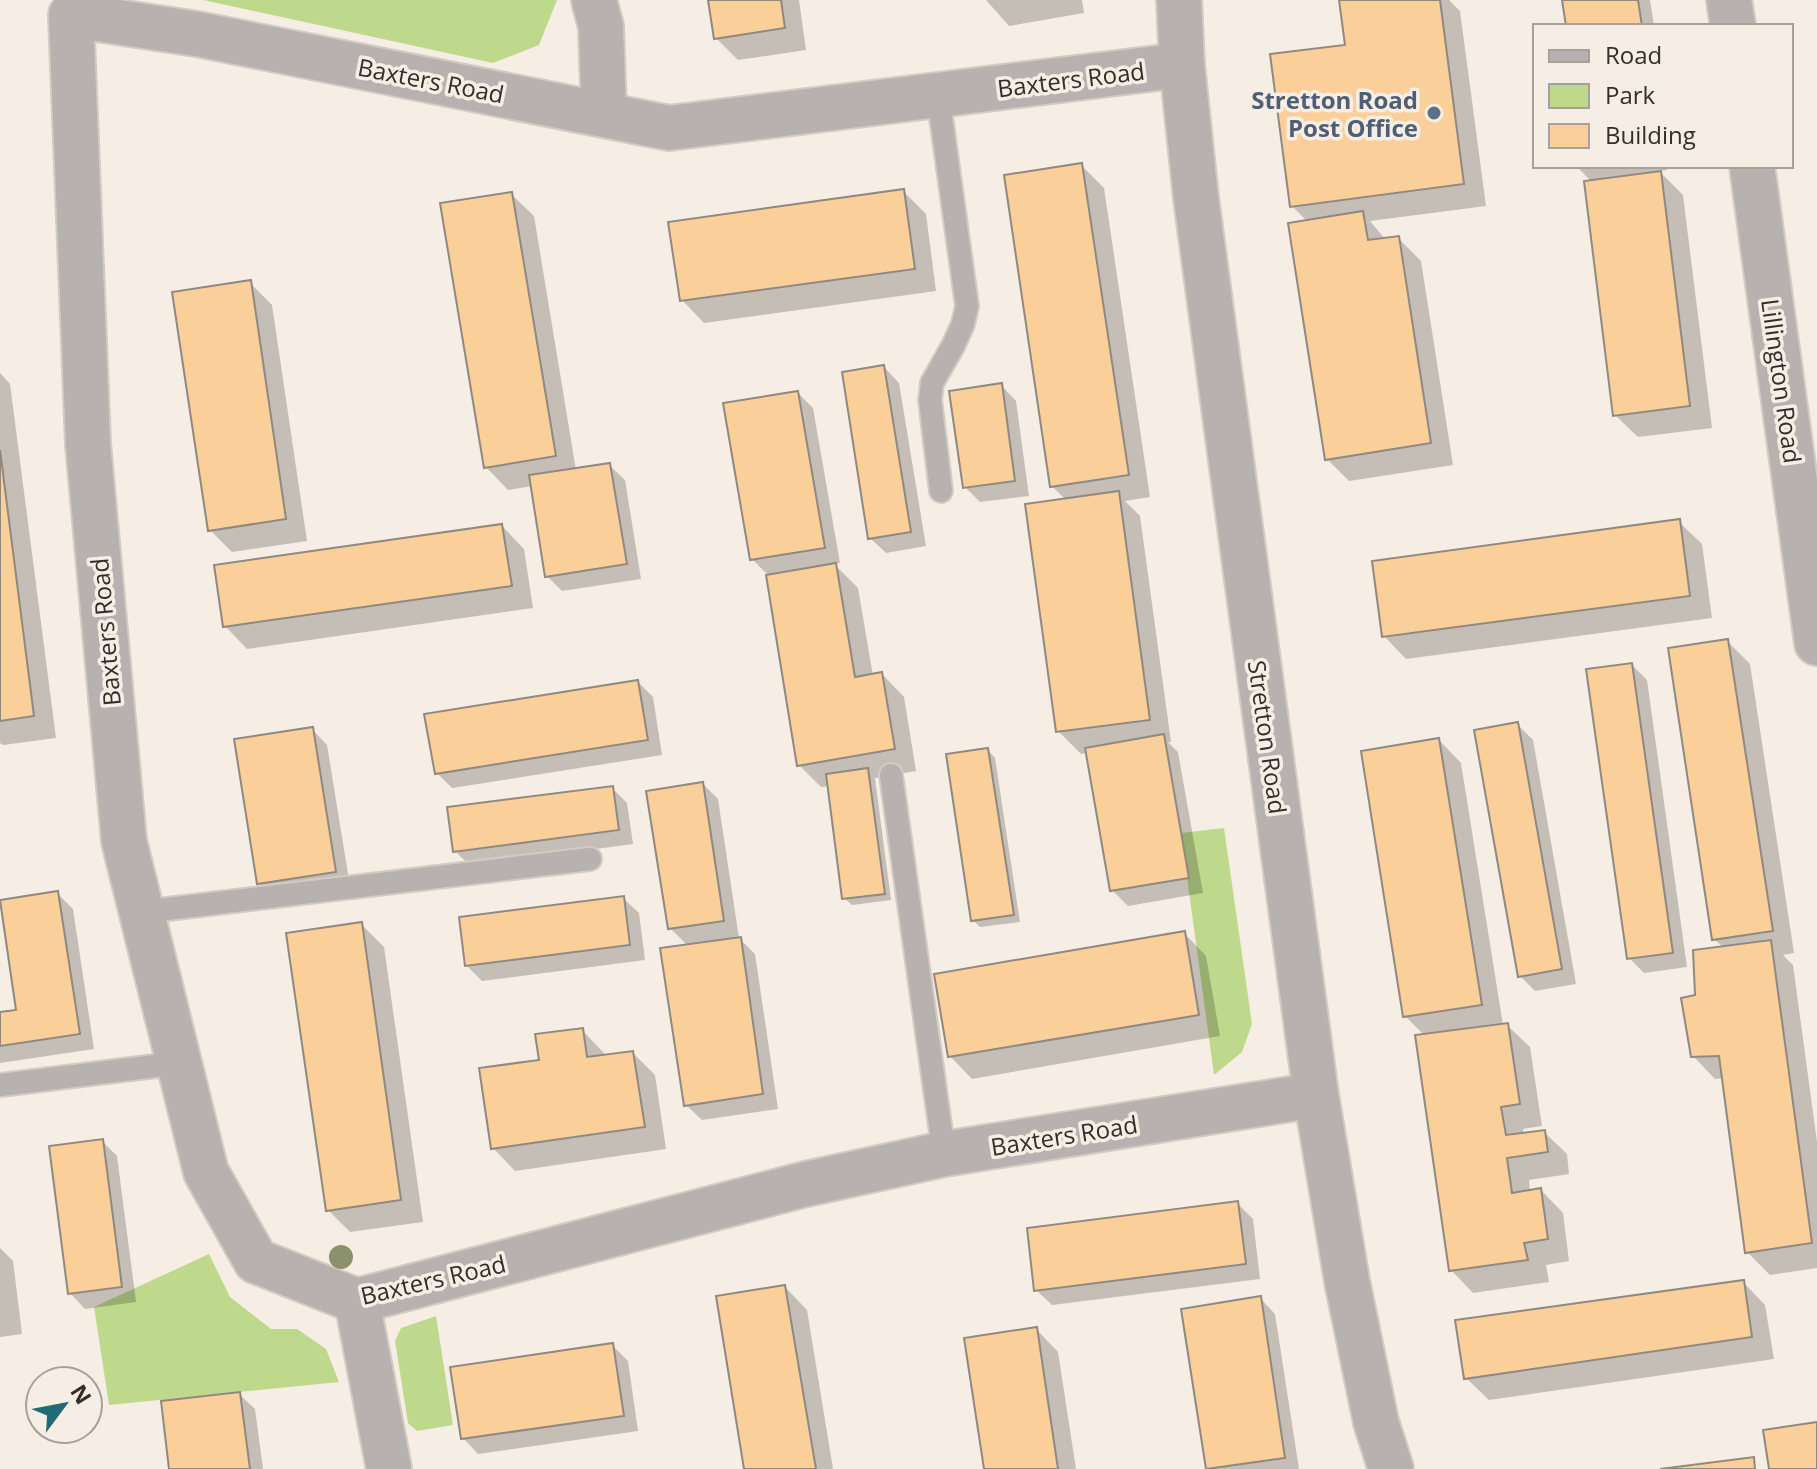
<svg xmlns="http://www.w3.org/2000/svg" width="1817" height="1469" font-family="'Open Sans',sans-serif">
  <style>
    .green { fill: #bed98c }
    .shadow { fill: #0003 }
    .building { fill: #facf99; stroke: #918980; stroke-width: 2 }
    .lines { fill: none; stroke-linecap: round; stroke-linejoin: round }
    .service-casing { stroke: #d3cbc3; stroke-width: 26 }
    .minor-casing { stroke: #d3cbc3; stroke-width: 48 }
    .tertiary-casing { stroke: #d3cbc3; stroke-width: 48 }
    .service { stroke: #b7b1af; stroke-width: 22 }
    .minor { stroke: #b7b1af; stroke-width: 44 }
    .tertiary { stroke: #b7b1af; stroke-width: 44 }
    .tree { fill: #8b906d }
    .service-dot { fill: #5c6f8a; stroke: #f6eee4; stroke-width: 3 }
    .labels { text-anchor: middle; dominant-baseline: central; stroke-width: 7; stroke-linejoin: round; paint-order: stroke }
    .street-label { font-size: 24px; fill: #312e2b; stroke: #f6eee4 }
    .service-label { font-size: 24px; font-weight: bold; fill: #4e5e75; stroke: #f6eee4; text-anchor: end }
  </style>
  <rect width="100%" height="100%" fill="#f6eee4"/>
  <g class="green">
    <path d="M203,0H557L539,45L493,63Z"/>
    <path d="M1224,828L1252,1024L1242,1052L1214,1075L1181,833Z"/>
    <path d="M209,1254L230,1297L271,1329H297L326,1349L339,1382L109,1405L94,1307Z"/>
    <path d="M436,1316L453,1425L417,1431L408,1423L395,1341L401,1328Z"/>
  </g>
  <g class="shadow">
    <path d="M710,0H799L806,50L738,60L716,38Z"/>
    <path d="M986,0H1082L1084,13L1009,26Z"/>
    <path d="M1349,0H1449L1460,11L1486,206L1370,221L1386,240L1398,238L1421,261L1453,465L1349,481L1327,459L1308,222L1292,206L1347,46Z"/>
    <path d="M1564,0H1650L1654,26H1568Z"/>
    <path d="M1082,166L1104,188L1150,497L1125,501L1140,516L1171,742H1168L1178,752L1203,893L1128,906L1112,890L1087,753L1081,754L1058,731L1066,500L1052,486Z"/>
    <path d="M1576,166H1666L1667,170L1659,171L1683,195L1712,428L1638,437L1615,415L1592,182Z"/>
    <path d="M903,191L926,214L936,291L704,323L682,300Z"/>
    <path d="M511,194L534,216L576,470L609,465L625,480L641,579L562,591L547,576L533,486L508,490L486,467Z"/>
    <path d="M250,283L272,305L307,541L232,552L210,530Z"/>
    <path d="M884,367L899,383L926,546L886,553L870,538Z"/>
    <path d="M0,373L10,384L56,738L3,745L0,743Z"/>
    <path d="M1001,385L1016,401L1029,496L980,502L965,487Z"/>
    <path d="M798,393L813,408L840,563L834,564L858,588L873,676L882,674L904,697L916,771L875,778L891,900L852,905L844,898L830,786L821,787L799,765L768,575L752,559Z"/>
    <path d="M1679,522L1702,544L1712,618L1406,659L1384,636Z"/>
    <path d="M502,526L524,549L533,608L247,649L225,626Z"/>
    <path d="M1727,641L1750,664L1794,953L1783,955L1793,965L1817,1142V1268L1770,1275L1747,1252L1724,1078L1715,1079L1693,1056L1697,997L1724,948L1714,939Z"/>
    <path d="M1632,665L1647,680L1687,967L1644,973L1629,958Z"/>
    <path d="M638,682L653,697L662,755L452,788L437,773Z"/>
    <path d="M1517,724L1533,740L1576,984L1535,991L1520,976Z"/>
    <path d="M312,729L327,745L350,886L274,898L259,883Z"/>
    <path d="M1439,740L1461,763L1503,1025H1507L1530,1047L1542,1126L1523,1129L1524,1135L1544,1132L1567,1154L1569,1174L1529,1180L1530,1192L1541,1190L1563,1213L1569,1261L1546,1265L1549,1282L1473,1293L1451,1270L1425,1036L1405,1016Z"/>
    <path d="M988,750L995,758L1020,922L980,927L973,920Z"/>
    <path d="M703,784L718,799L739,938L755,954L778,1109L702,1120L686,1105L688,946L670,928Z"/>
    <path d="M612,788L627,803L633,844L470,866L455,851Z"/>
    <path d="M58,894L73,909L94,1049L0,1063V1014L18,1012Z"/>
    <path d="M623,898L639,913L645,960L482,981L467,966Z"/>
    <path d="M361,924L384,947L423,1222L350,1232L328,1210Z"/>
    <path d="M1184,933L1206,956L1220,1036L972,1079L950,1056Z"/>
    <path d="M582,1030L604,1053L605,1057L633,1053L655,1075L666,1149L515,1171L493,1148Z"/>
    <path d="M102,1141L117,1156L136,1302L85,1309L70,1293Z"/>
    <path d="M1237,1203L1253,1219L1260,1279L1052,1305L1036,1290Z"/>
    <path d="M0,1248L13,1261L22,1334L0,1337Z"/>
    <path d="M1743,1282L1765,1305L1774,1359L1489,1400L1466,1378Z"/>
    <path d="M785,1287L807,1310L833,1469H746Z"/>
    <path d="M1260,1298L1275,1314L1299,1469H1208L1183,1311Z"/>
    <path d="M1036,1329L1058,1352L1076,1469H986Z"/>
    <path d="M612,1345L628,1361L638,1431L478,1454L463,1438Z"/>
    <path d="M239,1394L255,1409L263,1469H171Z"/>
  </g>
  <g class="building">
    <path d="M708,0H781L785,28L714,39Z"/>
    <path d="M1339,0H1440L1464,184L1290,207L1270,54L1345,45Z"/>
    <path d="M1562,0H1638L1642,26H1566Z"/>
    <path d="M1082,163L1129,475L1050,487L1004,175Z"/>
    <path d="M1661,171L1690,406L1613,416L1584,181Z"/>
    <path d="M904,189L915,269L680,301L668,222Z"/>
    <path d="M512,192L556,456L484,468L440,203Z"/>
    <path d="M1363,211L1368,240L1399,236L1431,443L1325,460L1288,223Z"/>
    <path d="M251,280L286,519L208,531L172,292Z"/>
    <path d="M884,365L911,532L868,539L842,372Z"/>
    <path d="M1002,383L1015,481L963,488L949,391Z"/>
    <path d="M798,391L825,548L750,560L723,403Z"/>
    <path d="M0,450L34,716L0,721Z"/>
    <path d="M610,463L627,564L545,577L529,475Z"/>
    <path d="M1119,491L1150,720L1056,732L1025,504Z"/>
    <path d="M1680,519L1690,596L1382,637L1372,561Z"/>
    <path d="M502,524L512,586L223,627L214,565Z"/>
    <path d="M836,563L855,677L882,672L895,749L797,766L766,575Z"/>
    <path d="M1728,639L1773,931L1712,940L1668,648Z"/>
    <path d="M1632,663L1673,953L1627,959L1586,669Z"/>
    <path d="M638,680L648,740L435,774L424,714Z"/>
    <path d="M1518,722L1562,969L1518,977L1474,730Z"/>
    <path d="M313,727L336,872L257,884L234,739Z"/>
    <path d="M1164,734L1189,878L1110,891L1085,748Z"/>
    <path d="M1439,738L1482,1005L1403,1017L1361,751Z"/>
    <path d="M988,748L1014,915L971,921L946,754Z"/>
    <path d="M868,768L885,894L842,899L826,774Z"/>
    <path d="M703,782L724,921L668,929L646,791Z"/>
    <path d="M613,786L619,830L453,852L447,807Z"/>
    <path d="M58,891L80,1034L0,1046V1012L16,1010L0,900Z"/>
    <path d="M624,896L630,945L465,966L459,917Z"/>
    <path d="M362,922L401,1200L326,1211L286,933Z"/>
    <path d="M1185,931L1199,1015L948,1057L934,974Z"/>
    <path d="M741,937L763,1094L684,1106L660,948Z"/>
    <path d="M1771,940L1812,1243L1745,1253L1719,1056L1691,1057L1681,998L1695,995L1693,950Z"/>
    <path d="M1508,1023L1520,1104L1501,1107L1506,1135L1545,1130L1548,1152L1507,1158L1512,1193L1541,1188L1548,1239L1524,1243L1528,1260L1449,1271L1415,1035Z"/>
    <path d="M583,1028L587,1057L633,1051L645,1127L491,1149L479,1068L539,1060L535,1034Z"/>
    <path d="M103,1139L122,1287L68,1294L49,1146Z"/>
    <path d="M1238,1201L1246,1264L1034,1291L1027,1228Z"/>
    <path d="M1744,1280L1752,1337L1464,1379L1455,1320Z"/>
    <path d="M785,1285L816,1469H744L716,1296Z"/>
    <path d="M1261,1296L1285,1458L1206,1469L1181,1309Z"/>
    <path d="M1037,1327L1058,1469H984L964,1338Z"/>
    <path d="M613,1343L624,1416L461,1439L450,1367Z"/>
    <path d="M240,1392L250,1469H169L161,1401Z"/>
    <path d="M1817,1422V1469H1769L1763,1430Z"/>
    <path d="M1754,1457L1755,1469H1660Z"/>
  </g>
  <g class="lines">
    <defs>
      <g id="service">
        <path d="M938,95L967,306L963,324L953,346L932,383L930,400L941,491"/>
        <path d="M891,775L944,1154"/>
        <path d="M142,912L590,859"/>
        <path d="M0,1085L180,1063"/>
      </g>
      <g id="minor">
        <path d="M594,0L601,27L604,114"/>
        <path d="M1729,0L1733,26"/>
        <path d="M1182,65L669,128L197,34L71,15L88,444L124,841L206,1172L256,1261L357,1301L806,1184L944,1154L1316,1095"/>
        <path d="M1752,166L1817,643"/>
        <path d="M357,1301L389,1469"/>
      </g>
      <path id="tertiary" d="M1179,0L1182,65L1196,198L1316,1095L1347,1281L1376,1422L1391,1469"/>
    </defs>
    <use href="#service" class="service-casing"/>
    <use href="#minor" class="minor-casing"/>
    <use href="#tertiary" class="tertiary-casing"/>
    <use href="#service" class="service"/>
    <use href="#minor" class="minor"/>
    <use href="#tertiary" class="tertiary"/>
  </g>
  <circle class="tree" cx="341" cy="1257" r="12"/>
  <circle class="service-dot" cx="1434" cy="113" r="8"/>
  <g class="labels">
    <g class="street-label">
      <text transform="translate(1071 79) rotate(-7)">Baxters Road</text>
      <text transform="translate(431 80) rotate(11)">Baxters Road</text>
      <text transform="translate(1782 381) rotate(82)">Lillington Road</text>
      <text transform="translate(105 632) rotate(-95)">Baxters Road</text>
      <text transform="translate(1268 737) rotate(82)">Stretton Road</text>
      <text transform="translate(1064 1135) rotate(-9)">Baxters Road</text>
      <text transform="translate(433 1279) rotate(-13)">Baxters Road</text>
    </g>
    <g class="service-label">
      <text x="1418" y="99">Stretton Road<tspan x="1418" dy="28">Post Office</tspan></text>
    </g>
  </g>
  <rect x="1533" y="24" width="260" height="144" fill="#f6eee4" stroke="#a7a19a" stroke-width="2"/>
  <rect x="1549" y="50" width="40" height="12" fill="#b7b1af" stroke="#a7a19a" stroke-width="2"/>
  <text x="1605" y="64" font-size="24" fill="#312e2b">Road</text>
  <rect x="1549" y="84" width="40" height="24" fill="#bed98c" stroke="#a7a19a" stroke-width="2"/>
  <text x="1605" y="104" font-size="24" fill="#312e2b">Park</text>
  <rect x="1549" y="124" width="40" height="24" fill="#facf99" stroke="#a7a19a" stroke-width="2"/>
  <text x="1605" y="144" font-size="24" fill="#312e2b">Building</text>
  <g transform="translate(64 1405) rotate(58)"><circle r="38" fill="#f6eee4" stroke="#a7a19a" stroke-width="2"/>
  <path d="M0-6L14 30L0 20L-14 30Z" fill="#216b74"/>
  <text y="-12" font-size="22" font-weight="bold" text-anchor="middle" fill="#312e2b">N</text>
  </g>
</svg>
